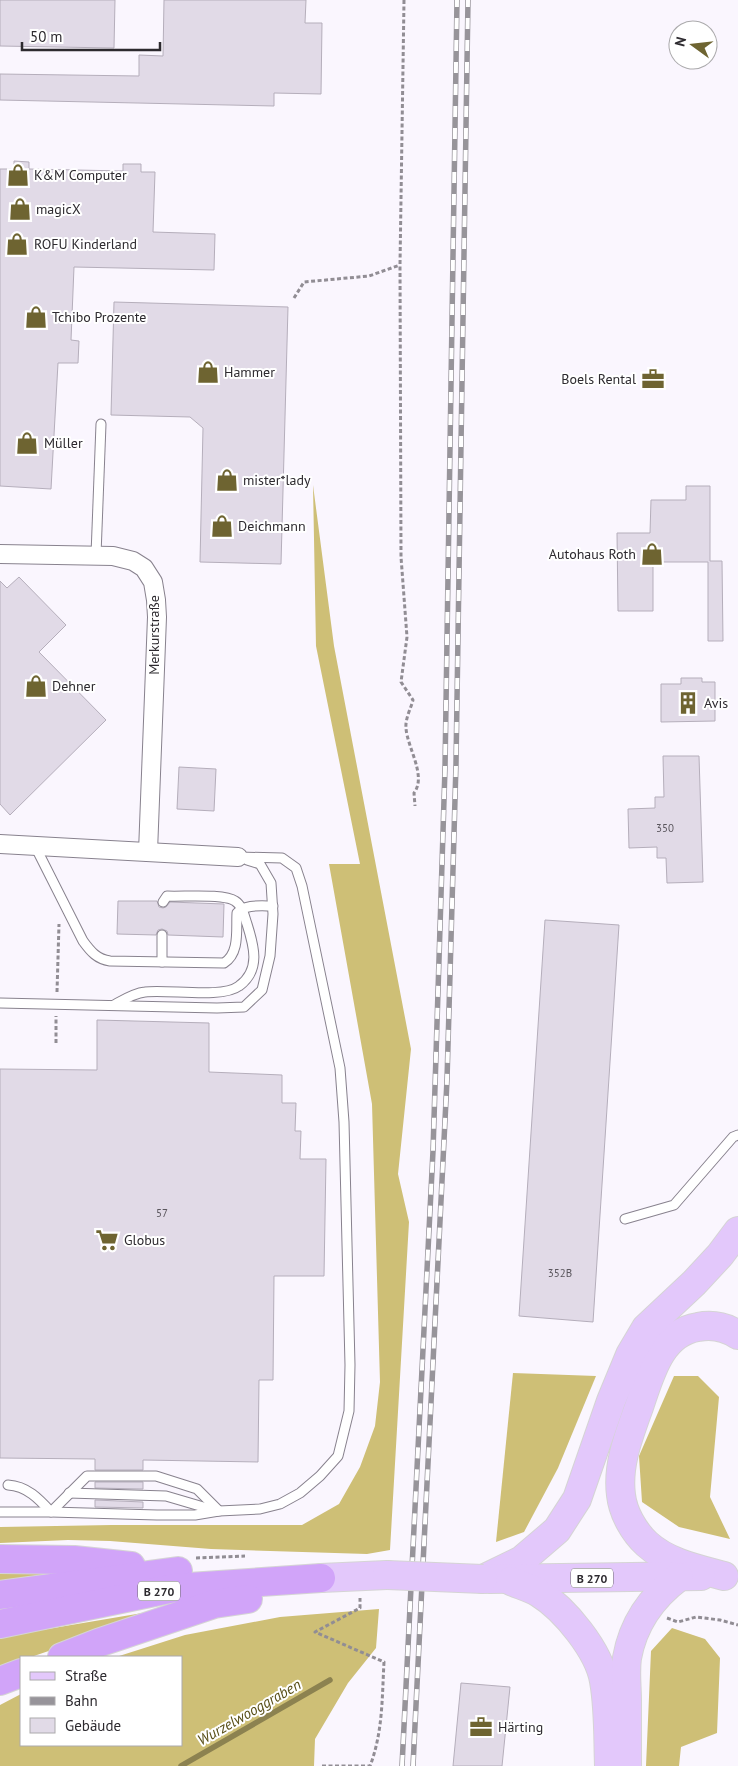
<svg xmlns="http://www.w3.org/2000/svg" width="738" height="1766" font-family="'PT Sans',sans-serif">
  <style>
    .forest { fill: #cebf76 }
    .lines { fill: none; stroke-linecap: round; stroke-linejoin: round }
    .stream { stroke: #8c8250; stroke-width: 5.5 }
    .building { fill: #e1dae7; stroke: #b5aebb }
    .lane-casing { stroke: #88828e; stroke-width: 11 }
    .street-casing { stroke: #88828e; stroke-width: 20 }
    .primary-casing { stroke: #d5d4d5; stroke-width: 30 }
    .highway-casing { stroke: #d5d4d5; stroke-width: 30 }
    .path { stroke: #918d94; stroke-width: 3; stroke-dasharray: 4 2.5; stroke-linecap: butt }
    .lane { stroke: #fff; stroke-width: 9 }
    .street { stroke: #fff; stroke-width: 18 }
    .primary { stroke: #e3c8fb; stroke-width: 28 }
    .highway { stroke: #d1a4f9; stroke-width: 28 }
    .rail-casing { stroke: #97949a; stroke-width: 5.5 }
    .rail { stroke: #fff; stroke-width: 4; stroke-dasharray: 11; stroke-linecap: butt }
    .primary-bridge-casing { stroke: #d5d4d5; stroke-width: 30; stroke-linecap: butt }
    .primary-bridge { stroke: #e3c8fb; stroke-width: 28 }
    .labels { text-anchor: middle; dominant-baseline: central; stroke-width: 4; stroke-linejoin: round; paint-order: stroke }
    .number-label { font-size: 11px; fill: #5a565d }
    .shield { fill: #fff; stroke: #6c6a6d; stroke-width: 1 }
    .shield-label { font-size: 12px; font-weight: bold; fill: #2d2a2f }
    .poi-label { font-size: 14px; fill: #2d2a2f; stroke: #fff; text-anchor: start }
    .street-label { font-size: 14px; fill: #2d2a2f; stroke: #fff }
    .water-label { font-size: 15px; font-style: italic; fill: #584e16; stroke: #fff }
  </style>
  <rect width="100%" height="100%" fill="#faf6fe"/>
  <g class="forest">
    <path d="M313,485L334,646L411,1049L398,1174L409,1222L390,1550L367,1554L211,1549L110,1541L68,1540L0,1543V1527L112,1525H302L339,1504L360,1467L375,1426L380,1382L372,1104L329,864H360L316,646Z"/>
    <path d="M513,1373L596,1376L558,1468L524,1532L496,1542Z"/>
    <path d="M674,1376H698L719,1397L710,1497L730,1539L679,1527L642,1502L639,1456Z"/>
    <path d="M0,1567L94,1568L0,1583Z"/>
    <path d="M178,1607L31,1657H21V1661L0,1669V1637Z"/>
    <path d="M379,1609L376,1648L348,1683L315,1739L314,1766H0V1705L21,1694V1745H181V1657H116L185,1635L280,1617Z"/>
    <path d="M672,1628L705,1639L720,1658L717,1733L681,1747L679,1766H646L651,1651Z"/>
  </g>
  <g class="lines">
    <path class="stream" d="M181,1766L330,1680"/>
  </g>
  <g class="building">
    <path d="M0,0H115L114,48L0,46Z"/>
    <path d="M164,0H306L305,23H322L321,94L274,93V106L0,100V74L139,76V55L163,56Z"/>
    <path d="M14,161L29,162V169L123,171V164H141V172H155L153,232L215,234L214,270L74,267L71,340L79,341L78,363H58L51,489L0,486V169H14Z"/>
    <path d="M114,302L288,307L281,564L200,562L203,428L190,417L111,415Z"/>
    <path d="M686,486H710V561H722L723,641H708V562H653V611H618L617,533H650L651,500H686Z"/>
    <path d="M19,577L66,625L39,652L106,720L10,815L0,804V581L7,588Z"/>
    <path d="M681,678H702V682H715V721L661,722V684H681Z"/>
    <path d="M663,756H699L703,882L667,883L666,858H657V847L629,848L628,809L655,808V797H664Z"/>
    <path d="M179,767L216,769L214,811L177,809Z"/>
    <path d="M118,901H157L159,907L163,908L166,907L170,902L224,904L223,937L168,935L167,931L162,929L158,930L156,935L117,934Z"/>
    <path d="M545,920L619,925L593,1322L519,1316Z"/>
    <path d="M97,1020L209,1023V1072L282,1075V1103H296L295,1131H301L300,1159H326L324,1276H274L273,1380H259L258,1462L143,1460V1470H95V1459L0,1458V1069L97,1070Z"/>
    <path d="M95,1482H143V1489L95,1488Z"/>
    <path d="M95,1500L143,1502V1508L95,1507Z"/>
    <path d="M461,1683L510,1687L502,1766H453Z"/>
  </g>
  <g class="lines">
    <defs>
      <g id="lane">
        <path d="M96,555L101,424"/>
        <path d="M35,846L83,941C91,952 97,959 110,961L224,963C240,953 236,930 237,913C245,904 261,906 273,906"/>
        <path d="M162,962V935"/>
        <path d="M0,1003L217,1008L244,1007L262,990L270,956L273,914L271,883L260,864L247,860"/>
        <path d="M114,1005C123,1000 134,993 145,992C168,989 222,999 239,986C261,970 254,946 247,924C244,916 243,906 235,901C224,893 182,897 167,896L163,902"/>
        <path d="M625,1219L674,1205L733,1137L738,1135"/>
        <path d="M8,1485C27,1486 39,1499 51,1512L87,1476H156L197,1489L219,1511"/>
        <path d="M69,1493L166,1496L217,1511"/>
        <path d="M0,1512H51L157,1515H195L219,1511L260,1509L280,1504L300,1493L320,1476L338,1456L349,1411L350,1365L344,1122L340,1068L302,886L296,868L282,858L238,857"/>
      </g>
      <g id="street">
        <path d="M0,554L113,556L133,561L144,568L153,582L156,600L157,617L148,852"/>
        <path d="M0,844L238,857"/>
      </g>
      <g id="primary">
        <path d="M724,1576C698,1569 668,1563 647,1544C634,1532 623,1513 621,1495C617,1465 629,1435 639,1407C650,1375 660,1333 698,1327C713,1324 726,1327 738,1335"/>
        <path d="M321,1578L387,1575"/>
        <path d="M483,1579L522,1560L557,1530L577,1499L611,1401L630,1355L646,1328L694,1283L720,1255L738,1231"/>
        <path d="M489,1579L701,1576"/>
        <path d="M511,1581C520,1585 531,1588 539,1593C565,1609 599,1651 604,1681C609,1709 608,1738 609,1766"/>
        <path d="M627,1766C627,1744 627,1722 627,1701C627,1687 625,1672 627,1658C633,1624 652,1597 679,1577"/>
      </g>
      <g id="highway">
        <path d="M0,1559L74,1560L131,1566"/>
        <path d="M0,1595L178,1571"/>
        <path d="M0,1624L174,1588L321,1578"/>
        <path d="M62,1657L98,1643L214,1604L248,1599"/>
        <path d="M0,1681L21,1673"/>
      </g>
    </defs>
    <use href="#lane" class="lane-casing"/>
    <use href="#street" class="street-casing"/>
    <use href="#primary" class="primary-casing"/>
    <use href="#highway" class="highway-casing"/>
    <g class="path">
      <path d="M404,0L400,265L401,557L407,637L401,682L413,700C411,708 405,719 406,728C407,747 427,776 414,793L415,806"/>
      <path d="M294,298L304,282L369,276L400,265"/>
      <path d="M57,992L59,924"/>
      <path d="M56,1043V1016"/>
      <path d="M196,1558L245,1556"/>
      <path d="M667,1618L678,1622L696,1617L720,1620L738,1625"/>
      <path d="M322,1766H370C383,1732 382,1697 384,1662L315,1632L360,1608V1598"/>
    </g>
    <use href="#lane" class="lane"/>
    <use href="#street" class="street"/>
    <use href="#primary" class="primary"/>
    <use href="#highway" class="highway"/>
    <defs>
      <g id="rail">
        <path d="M402,1766L433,1151L445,768L457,0"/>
        <path d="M413,1766L447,1080L456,764L468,0"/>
      </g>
    </defs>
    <use href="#rail" class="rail-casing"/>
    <use href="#rail" class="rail"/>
    <defs>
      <path id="primary-bridge" d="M387,1575L483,1579"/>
    </defs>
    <use href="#primary-bridge" class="primary-bridge-casing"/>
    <use href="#primary-bridge" class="primary-bridge"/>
  </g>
  <defs>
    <symbol id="shop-bare" viewBox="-9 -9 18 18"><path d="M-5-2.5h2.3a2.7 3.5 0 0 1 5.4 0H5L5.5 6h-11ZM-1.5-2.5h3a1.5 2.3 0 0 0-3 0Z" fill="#6e6431" stroke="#fff" stroke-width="2.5" paint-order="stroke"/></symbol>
    <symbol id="office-bare" viewBox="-9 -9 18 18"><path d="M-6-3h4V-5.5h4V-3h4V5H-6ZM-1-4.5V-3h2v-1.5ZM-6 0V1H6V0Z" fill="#6e6431" stroke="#fff" stroke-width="2.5" paint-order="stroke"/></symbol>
    <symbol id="building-bare" viewBox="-9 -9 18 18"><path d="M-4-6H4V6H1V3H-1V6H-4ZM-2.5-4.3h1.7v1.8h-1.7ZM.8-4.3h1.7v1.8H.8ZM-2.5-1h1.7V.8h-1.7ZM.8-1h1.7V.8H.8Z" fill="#6e6431" stroke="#fff" stroke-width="2.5" paint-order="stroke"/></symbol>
    <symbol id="supermarket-bare" viewBox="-9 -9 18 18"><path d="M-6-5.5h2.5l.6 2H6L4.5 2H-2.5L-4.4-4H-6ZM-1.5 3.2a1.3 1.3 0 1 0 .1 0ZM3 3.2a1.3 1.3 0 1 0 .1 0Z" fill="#6e6431" stroke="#fff" stroke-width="2.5" paint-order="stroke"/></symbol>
  </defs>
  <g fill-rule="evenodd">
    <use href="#shop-bare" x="2" y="159" width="32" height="32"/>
    <use href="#shop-bare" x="4" y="193" width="32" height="32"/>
    <use href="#shop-bare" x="1" y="228" width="32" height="32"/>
    <use href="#shop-bare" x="20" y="301" width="32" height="32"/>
    <use href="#shop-bare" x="192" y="356" width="32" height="32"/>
    <use href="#office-bare" x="637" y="363" width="32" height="32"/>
    <use href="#shop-bare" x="11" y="427" width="32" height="32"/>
    <use href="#shop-bare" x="211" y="464" width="32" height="32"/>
    <use href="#shop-bare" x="206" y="510" width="32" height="32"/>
    <use href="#shop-bare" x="636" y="538" width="32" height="32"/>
    <use href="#shop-bare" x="20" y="670" width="32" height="32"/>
    <use href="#building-bare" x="672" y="687" width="32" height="32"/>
    <use href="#supermarket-bare" x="91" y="1224" width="32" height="32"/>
    <use href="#office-bare" x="465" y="1711" width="32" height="32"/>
  </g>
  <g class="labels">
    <g class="number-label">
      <text x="665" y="828">350</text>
      <text x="162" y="1213">57</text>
      <text x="560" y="1273">352B</text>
    </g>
    <g class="shield">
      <rect x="571" y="1568.5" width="42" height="19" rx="4"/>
      <rect x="138" y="1581.5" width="42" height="19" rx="4"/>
    </g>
    <g class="shield-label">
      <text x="592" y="1578">B 270</text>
      <text x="159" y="1591">B 270</text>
    </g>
    <g class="poi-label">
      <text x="34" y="175">K&amp;M Computer</text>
      <text x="36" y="209">magicX</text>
      <text x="34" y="244">ROFU Kinderland</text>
      <text x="52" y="317">Tchibo Prozente</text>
      <text x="224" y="372">Hammer</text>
      <text x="636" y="379" text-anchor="end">Boels Rental</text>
      <text x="44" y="443">Müller</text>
      <text x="243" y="480">mister*lady</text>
      <text x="238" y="526">Deichmann</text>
      <text x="636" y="554" text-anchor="end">Autohaus Roth</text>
      <text x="52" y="686">Dehner</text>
      <text x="704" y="703">Avis</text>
      <text x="124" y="1240">Globus</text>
      <text x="498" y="1727">Härting</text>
    </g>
    <g class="street-label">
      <text transform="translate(154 635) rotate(-90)">Merkurstraße</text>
    </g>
    <g class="water-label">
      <text transform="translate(249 1712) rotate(-30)">Wurzelwooggraben</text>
    </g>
  </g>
  <rect x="20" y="1656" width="162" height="90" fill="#ffffff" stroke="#abaaac"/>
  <rect x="30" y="1672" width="25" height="8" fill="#e3c8fb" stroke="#abaaac"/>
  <text x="65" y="1681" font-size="15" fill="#2d2a2f">Straße</text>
  <rect x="30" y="1697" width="25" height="8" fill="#97949a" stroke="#abaaac"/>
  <text x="65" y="1706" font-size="15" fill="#2d2a2f">Bahn</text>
  <rect x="30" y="1718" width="25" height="15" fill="#e1dae7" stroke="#abaaac"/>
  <text x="65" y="1731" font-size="15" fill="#2d2a2f">Gebäude</text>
  <g transform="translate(693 45) rotate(285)"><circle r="24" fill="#ffffff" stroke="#abaaac"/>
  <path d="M0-4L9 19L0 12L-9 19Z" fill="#6e6431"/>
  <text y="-8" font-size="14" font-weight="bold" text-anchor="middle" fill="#2d2a2f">N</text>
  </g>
  <path d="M22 42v8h138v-8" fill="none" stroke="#2d2a2f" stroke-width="2.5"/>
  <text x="30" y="42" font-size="15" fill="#2d2a2f" stroke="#ffffff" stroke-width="4" paint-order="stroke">50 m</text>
</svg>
